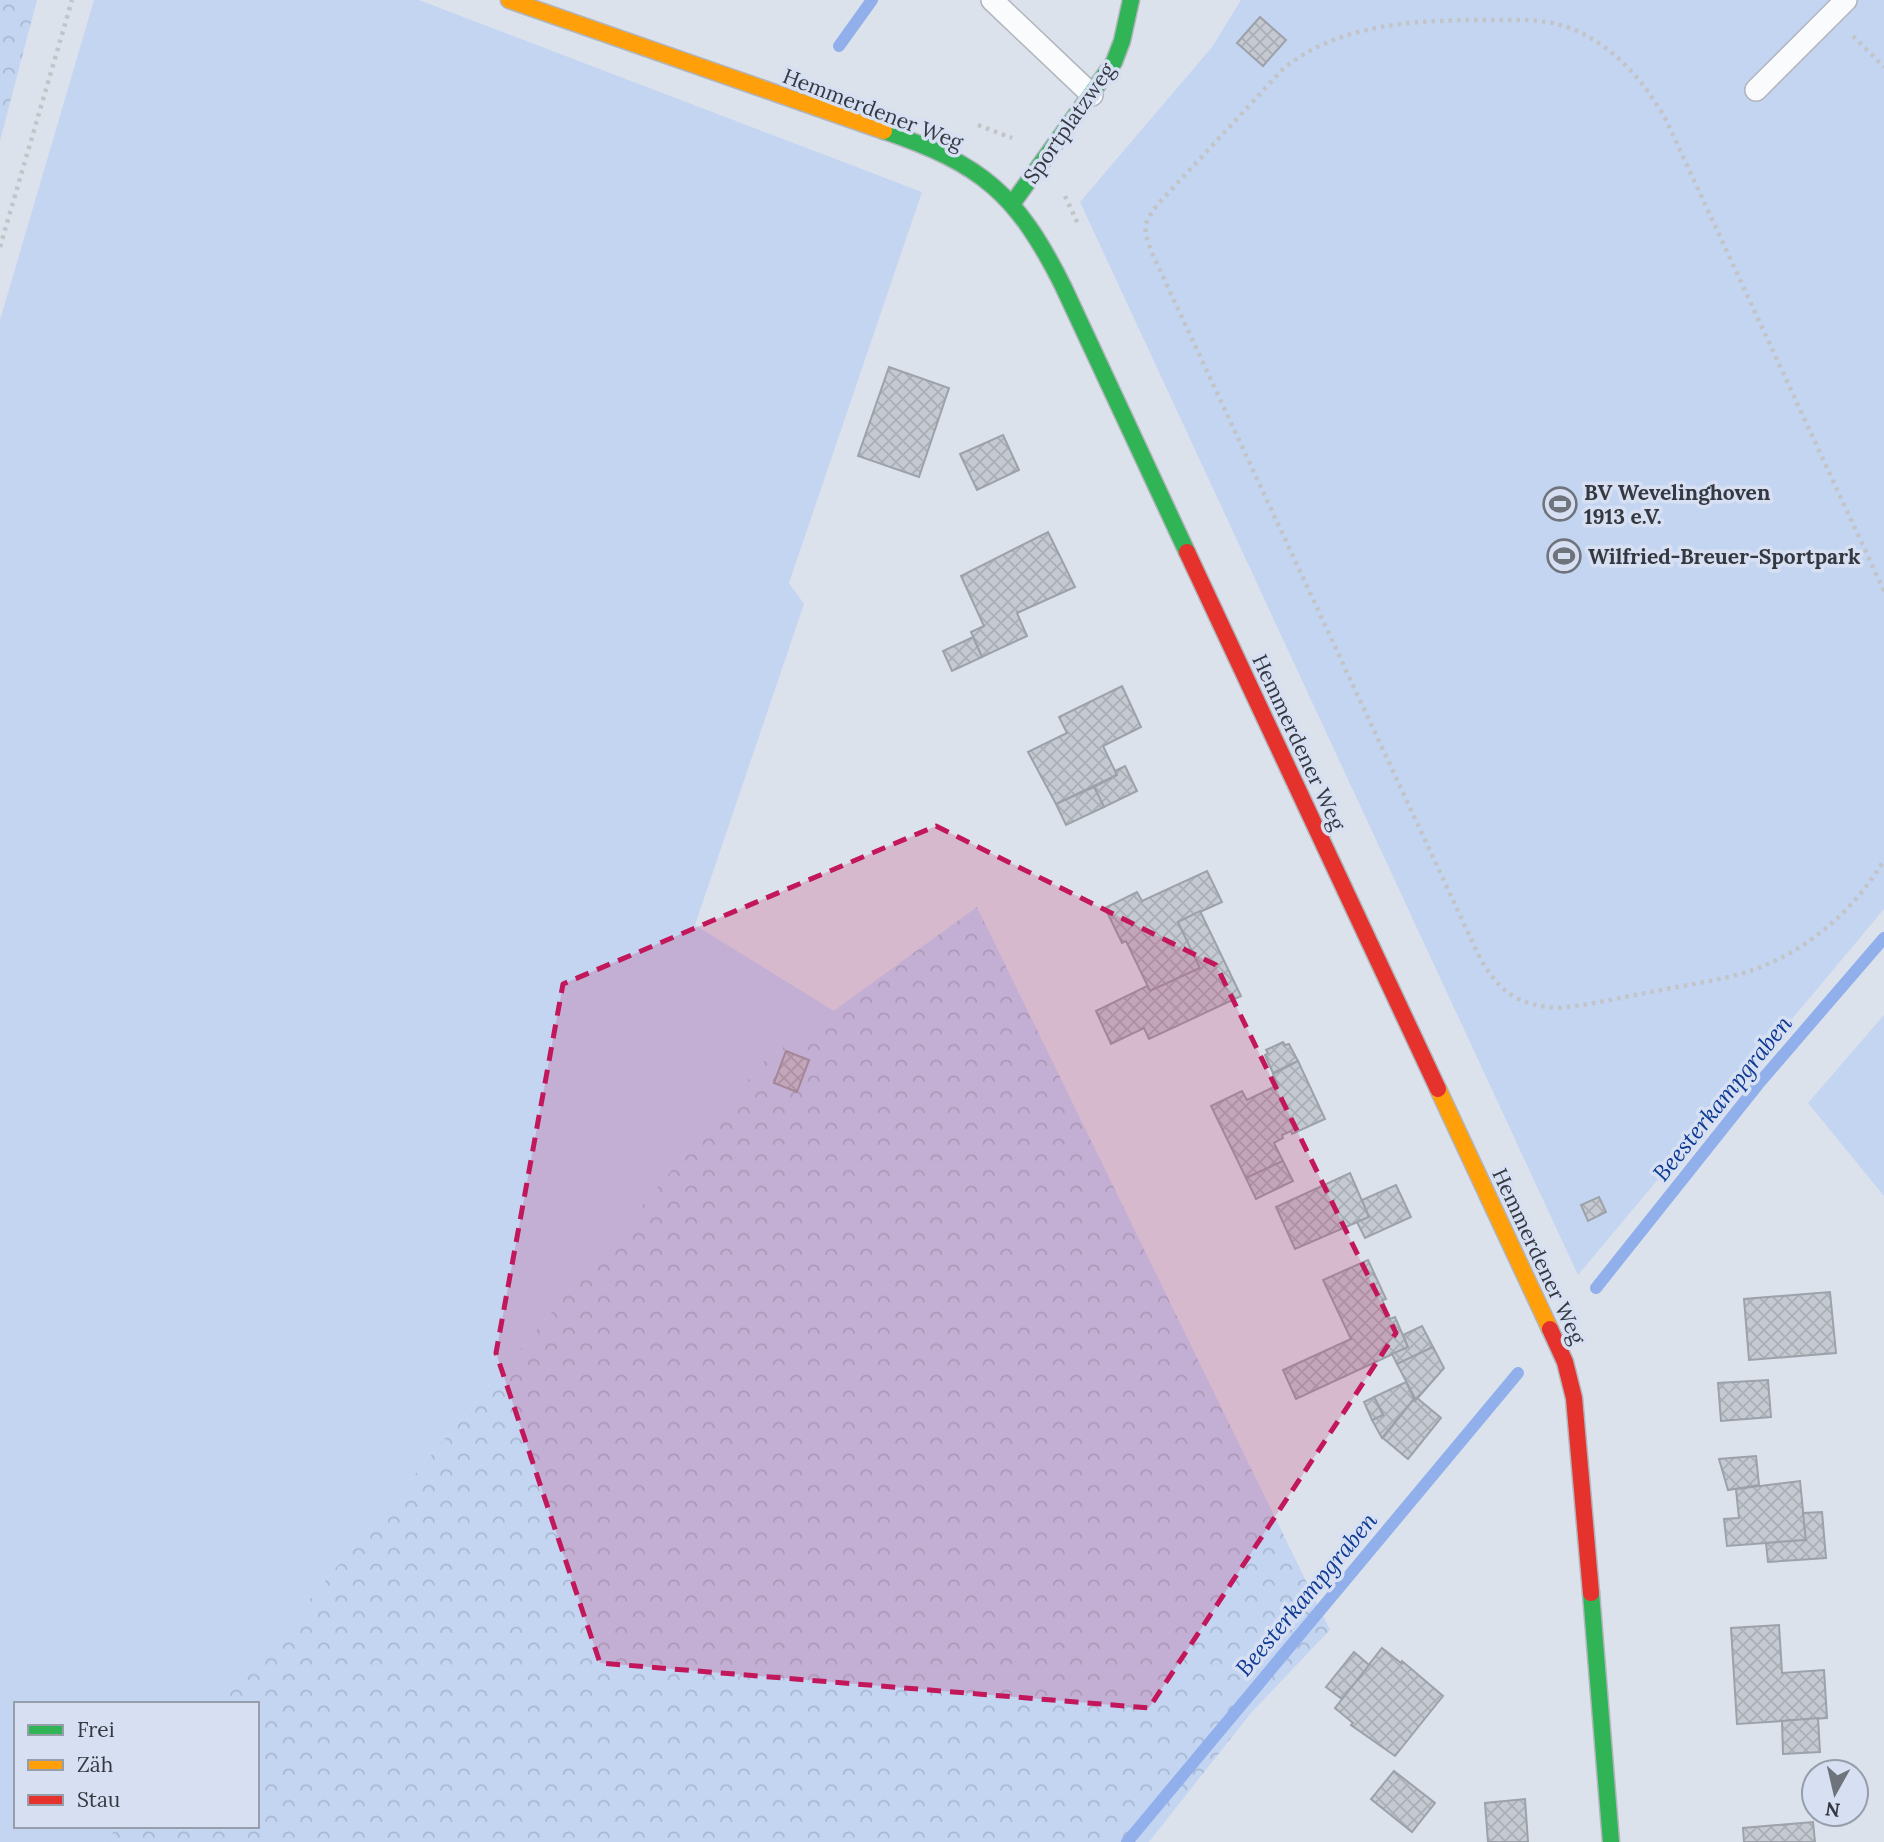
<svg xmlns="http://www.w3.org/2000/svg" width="1884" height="1842" font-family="Lora,serif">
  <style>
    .green { fill: #c4d5f2 }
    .forest { fill: url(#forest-crowns) }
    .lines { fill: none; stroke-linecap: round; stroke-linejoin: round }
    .stream { stroke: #91b0eb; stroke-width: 12 }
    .building { fill: url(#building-cross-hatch); stroke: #9da1a9; stroke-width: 2 }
    .lane-casing { stroke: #b1b5bd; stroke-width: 24 }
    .fast-casing { stroke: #b1b5bd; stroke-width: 19 }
    .slow-casing { stroke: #b1b5bd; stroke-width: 19 }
    .jam-casing { stroke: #b1b5bd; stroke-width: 19 }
    .path { stroke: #c3c4c7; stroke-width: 4.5; stroke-dasharray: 3.5 5; stroke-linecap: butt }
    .lane { stroke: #fafbfc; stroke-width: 21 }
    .fast { stroke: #30b455; stroke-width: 16 }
    .slow { stroke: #ff9f0a; stroke-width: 16 }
    .jam { stroke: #e5322d; stroke-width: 16 }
    .marked { fill: #c2185b; fill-opacity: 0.2; stroke: #c2185b; stroke-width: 5; stroke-dasharray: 14 9; stroke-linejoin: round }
    .labels { text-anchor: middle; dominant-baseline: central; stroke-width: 7; stroke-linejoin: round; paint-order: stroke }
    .street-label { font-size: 21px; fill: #353840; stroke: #d6e0f2 }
    .poi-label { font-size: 21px; font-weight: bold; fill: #353840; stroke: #d6e0f2; text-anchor: start }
    .water-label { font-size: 23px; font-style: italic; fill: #0e3994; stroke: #d6e0f2 }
  </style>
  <defs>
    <pattern id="forest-crowns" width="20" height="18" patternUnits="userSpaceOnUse" patternTransform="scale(1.75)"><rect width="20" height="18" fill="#c4d5f2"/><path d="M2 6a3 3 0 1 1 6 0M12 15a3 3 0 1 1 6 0" fill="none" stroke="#a9b8d1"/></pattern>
    <pattern id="building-cross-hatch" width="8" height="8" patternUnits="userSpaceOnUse" patternTransform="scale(1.75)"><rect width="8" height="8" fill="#c5cad2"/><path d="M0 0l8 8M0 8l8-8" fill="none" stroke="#aaaeb5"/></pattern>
  </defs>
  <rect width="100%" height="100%" fill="#dce2ec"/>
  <g class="green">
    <path d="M94,0H419L922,192L789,583L804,604L695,925L834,1011L763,1062L221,1704H16V1826H118L105,1842H0V320Z"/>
    <path d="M1241,0H1884V909L1578,1275L1080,202L1212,47Z"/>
    <path d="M1884,1015V1196L1808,1103Z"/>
  </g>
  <g class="forest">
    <path d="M0,0H37L0,141Z"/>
    <path d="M977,907L1330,1630L1250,1714L1149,1842H105L118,1826H257V1704H221L763,1062Z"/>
  </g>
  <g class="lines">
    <g class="stream">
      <path d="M839,46L872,0"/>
      <path d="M1596,1288L1760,1082L1884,938"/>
      <path d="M1127,1842L1518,1373"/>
    </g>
  </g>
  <g class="building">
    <path d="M1260,17L1286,40L1263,66L1237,43Z"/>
    <path d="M889,367L949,388L919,477L858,456Z"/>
    <path d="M1003,435L1019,470L977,490L960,454Z"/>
    <path d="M1048,532L1075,587L1017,613L1027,636L982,657L971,632L984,626L961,576Z"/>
    <path d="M973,637L982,657L952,671L943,651Z"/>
    <path d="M1122,686L1141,727L1103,746L1117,775L1056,804L1028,752L1067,733L1059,717Z"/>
    <path d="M1125,766L1137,791L1104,807L1094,787L1117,775L1115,771Z"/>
    <path d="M1094,787L1104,807L1066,825L1056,804Z"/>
    <path d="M1207,871L1222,902L1178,922L1200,968L1150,991L1126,941L1122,943L1105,908L1137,892L1142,901Z"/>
    <path d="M1200,911L1241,996L1149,1039L1144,1028L1111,1044L1096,1011L1147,986L1150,991L1200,968L1178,922Z"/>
    <path d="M1283,1042L1285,1045L1289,1044L1298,1061L1273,1073L1265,1055L1268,1053L1266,1050Z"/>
    <path d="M786,1051L809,1060L797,1092L774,1083Z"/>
    <path d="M1298,1061L1325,1119L1292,1134L1291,1131L1282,1135L1283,1138L1274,1143L1283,1161L1246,1178L1211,1106L1242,1091L1247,1100L1278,1085L1273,1074Z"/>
    <path d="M1283,1161L1293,1181L1256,1199L1246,1178Z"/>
    <path d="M1350,1173L1369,1217L1295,1249L1276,1207Z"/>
    <path d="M1396,1185L1411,1217L1365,1238L1357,1222L1369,1217L1362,1200Z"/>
    <path d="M1599,1197L1606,1212L1588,1221L1581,1205Z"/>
    <path d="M1368,1260L1386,1299L1382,1300L1390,1319L1395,1317L1408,1347L1296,1399L1283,1370L1351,1339L1323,1280Z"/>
    <path d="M1830,1292L1836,1353L1749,1360L1744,1299Z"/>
    <path d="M1422,1326L1433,1347L1397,1364L1392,1354L1408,1347L1403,1335Z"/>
    <path d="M1433,1347L1444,1368L1416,1400L1397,1364Z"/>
    <path d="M1768,1380L1771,1417L1721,1421L1718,1383Z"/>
    <path d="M1406,1382L1414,1399L1382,1438L1372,1420L1383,1415L1374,1397Z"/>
    <path d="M1374,1397L1383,1415L1372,1420L1364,1402Z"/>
    <path d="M1417,1398L1441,1418L1408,1459L1383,1438L1414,1399L1415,1401Z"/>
    <path d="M1756,1456L1759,1485L1728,1490L1719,1459Z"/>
    <path d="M1800,1481L1806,1540L1727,1546L1724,1519L1739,1518L1736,1489Z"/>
    <path d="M1822,1512L1826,1558L1768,1562L1766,1543L1806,1540L1803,1513Z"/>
    <path d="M1779,1625L1782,1673L1824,1670L1827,1718L1737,1724L1731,1628Z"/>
    <path d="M1382,1648L1401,1663L1402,1661L1443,1696L1395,1756L1351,1725L1353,1723L1335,1708Z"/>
    <path d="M1354,1652L1369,1665L1342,1699L1326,1687Z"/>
    <path d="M1818,1718L1820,1752L1783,1754L1782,1721Z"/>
    <path d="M1394,1771L1435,1803L1412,1832L1371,1799Z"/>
    <path d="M1525,1799L1528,1842H1488L1485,1803Z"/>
    <path d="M1813,1822L1815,1842H1744L1743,1828Z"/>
  </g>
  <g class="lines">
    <defs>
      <g id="lane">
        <path d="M992,0L1092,95"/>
        <path d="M1756,90L1846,0"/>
      </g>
      <g id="fast">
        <path d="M884,131C982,164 1017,194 1063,286L1187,552"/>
        <path d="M1012,204L1114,62L1122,41L1131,0"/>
        <path d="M1591,1593L1611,1842"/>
      </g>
      <g id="slow">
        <path d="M509,0L884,131"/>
        <path d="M1438,1089L1550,1329"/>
      </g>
      <g id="jam">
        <path d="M1187,552L1438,1089"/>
        <path d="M1550,1329L1565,1362L1574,1398L1591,1593"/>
      </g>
    </defs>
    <use href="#lane" class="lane-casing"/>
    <use href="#fast" class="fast-casing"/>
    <use href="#slow" class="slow-casing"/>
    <use href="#jam" class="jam-casing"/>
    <g class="path">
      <path d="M1853,36L1884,67"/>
      <path d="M978,125L1012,138"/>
      <path d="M1065,196L1079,226"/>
      <path d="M0,247L72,0"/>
      <path d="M1884,591L1667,122C1647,85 1618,50 1579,32C1551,18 1521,20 1491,20C1420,20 1340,22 1283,69L1159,203C1142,224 1143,229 1152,253L1478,954C1498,992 1518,1006 1561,1008C1595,1004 1628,996 1661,990C1691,984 1722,980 1750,971C1806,952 1854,911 1884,860"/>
    </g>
    <use href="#lane" class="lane"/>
    <use href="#fast" class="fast"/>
    <use href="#slow" class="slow"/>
    <use href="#jam" class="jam"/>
  </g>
  <path class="marked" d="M936,826L1216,965L1396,1333L1149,1708L600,1663L496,1353L563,984Z"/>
  <defs>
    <symbol id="stadium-ring" viewBox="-11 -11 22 22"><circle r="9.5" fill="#d6e0f2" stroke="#6f747c" stroke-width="1.5"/><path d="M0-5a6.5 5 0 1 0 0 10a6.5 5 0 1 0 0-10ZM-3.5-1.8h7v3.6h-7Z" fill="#6f747c"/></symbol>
  </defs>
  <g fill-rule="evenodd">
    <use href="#stadium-ring" x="1541" y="485" width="38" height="38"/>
    <use href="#stadium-ring" x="1545" y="537" width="38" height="38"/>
  </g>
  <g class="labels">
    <g class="street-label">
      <text transform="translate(873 109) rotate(21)">Hemmerdener Weg</text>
      <text transform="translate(1069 123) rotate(-55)">Sportplatzweg</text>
      <text transform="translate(1299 742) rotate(65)">Hemmerdener Weg</text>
      <text transform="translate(1539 1256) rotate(65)">Hemmerdener Weg</text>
    </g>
    <g class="poi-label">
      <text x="1584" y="492">BV Wevelinghoven<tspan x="1584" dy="24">1913 e.V.</tspan></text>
      <text x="1588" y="556">Wilfried-Breuer-Sportpark</text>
    </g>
    <g class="water-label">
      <text transform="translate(1722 1098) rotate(-51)">Beesterkampgraben</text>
      <text transform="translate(1306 1594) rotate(-50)">Beesterkampgraben</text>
    </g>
  </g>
  <rect x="14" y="1702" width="245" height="126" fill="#d6e0f2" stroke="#969dab" stroke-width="2"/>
  <rect x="28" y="1725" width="35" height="10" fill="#30b455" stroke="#969dab" stroke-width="2"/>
  <text x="77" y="1737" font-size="21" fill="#353840">Frei</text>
  <rect x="28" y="1760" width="35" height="10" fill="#ff9f0a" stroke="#969dab" stroke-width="2"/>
  <text x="77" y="1772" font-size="21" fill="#353840">Zäh</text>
  <rect x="28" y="1795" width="35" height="10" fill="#e5322d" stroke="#969dab" stroke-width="2"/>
  <text x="77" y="1807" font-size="21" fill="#353840">Stau</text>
  <g transform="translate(1835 1793) rotate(188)"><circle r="33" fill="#d6e0f2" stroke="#969dab" stroke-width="2"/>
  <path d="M0-5L12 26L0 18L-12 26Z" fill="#6f747c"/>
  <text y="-10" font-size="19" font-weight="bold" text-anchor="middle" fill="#353840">N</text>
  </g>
</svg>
